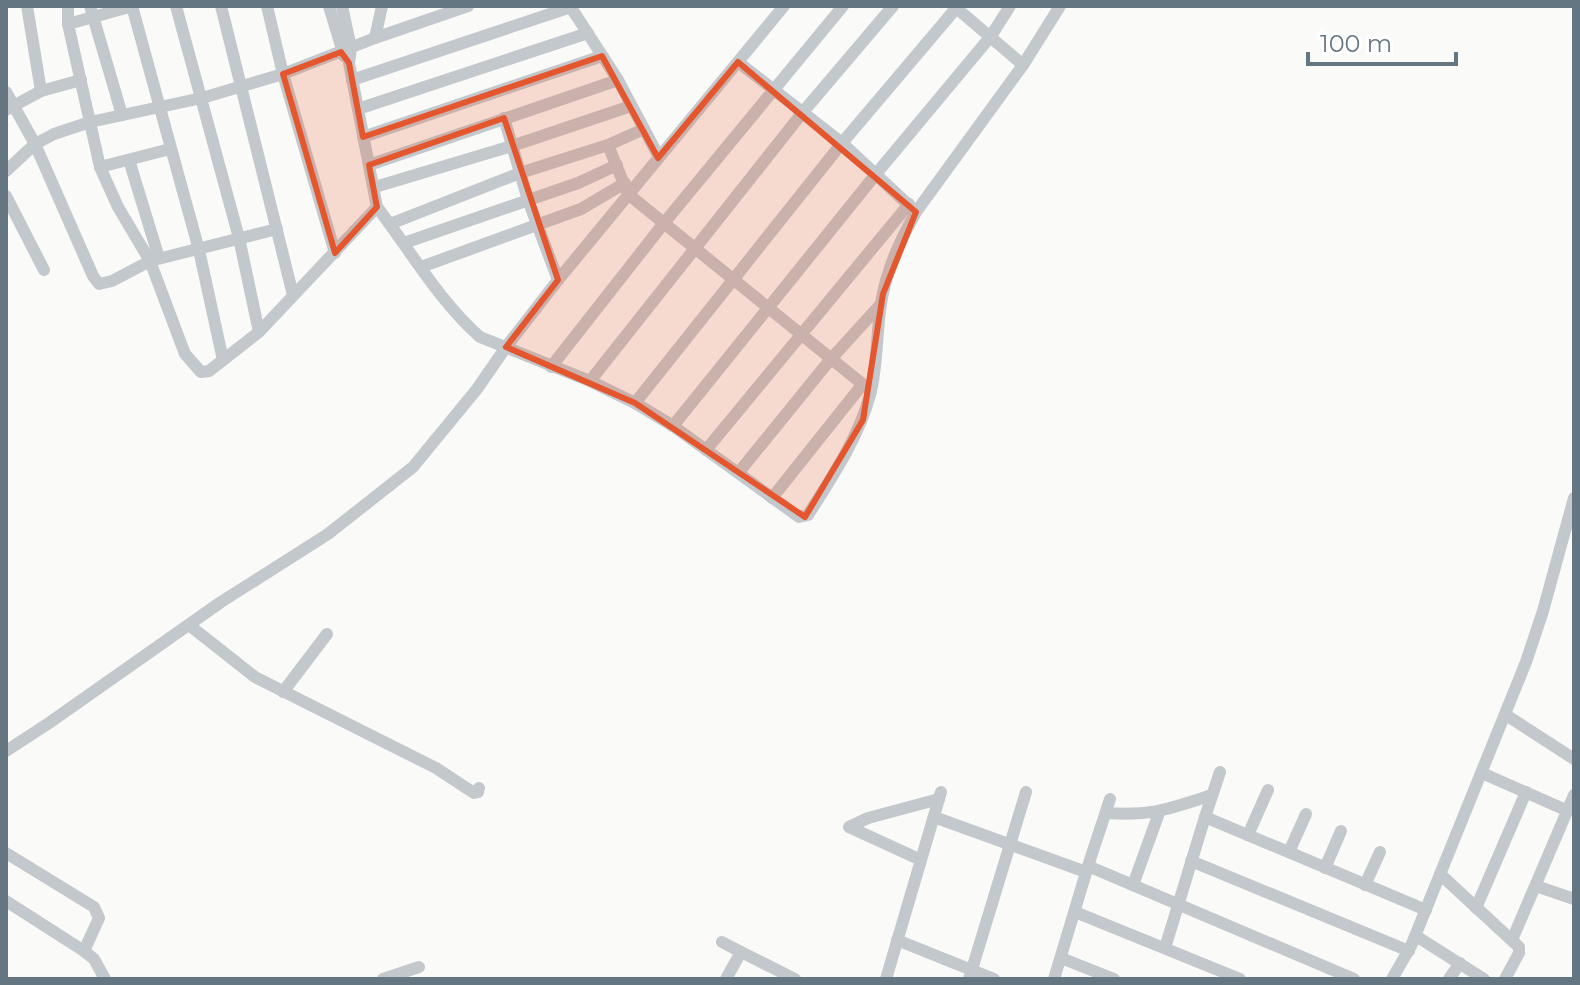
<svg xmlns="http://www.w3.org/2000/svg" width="1580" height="985" font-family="Montserrat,sans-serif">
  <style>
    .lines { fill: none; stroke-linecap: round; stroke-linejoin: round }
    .minor { stroke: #c3c8cc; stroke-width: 12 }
    .marked { fill: #e4572e; fill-opacity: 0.2; stroke: #e4572e; stroke-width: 6; stroke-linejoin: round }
  </style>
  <rect width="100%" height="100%" fill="#fafaf8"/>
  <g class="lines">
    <g class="minor">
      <path d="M27,6L41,91"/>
      <path d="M68,6V24L100,167L118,207L150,261L185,354L201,372L209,371L259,332L377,207L349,63L351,48L342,6"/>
      <path d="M90,6L122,115"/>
      <path d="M132,6L199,250L223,360"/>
      <path d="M176,6L239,238L259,332"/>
      <path d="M221,6L293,295"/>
      <path d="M267,6L283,74L335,253"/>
      <path d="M329,6L344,56"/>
      <path d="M570,6L618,80L659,157"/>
      <path d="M954,6L1023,65"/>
      <path d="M68,24L133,6"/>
      <path d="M375,38L382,6"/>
      <path d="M738,62L842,143L914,210"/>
      <path d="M352,80L571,7"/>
      <path d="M6,92L35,144L93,276L99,284L112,281L150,261L277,229"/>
      <path d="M358,109L588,33"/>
      <path d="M6,110L41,91L81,80"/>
      <path d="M504,118L528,200L558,280"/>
      <path d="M363,137L602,56"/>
      <path d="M608,145L628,194L871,391"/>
      <path d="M129,160L159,258"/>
      <path d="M369,165L618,80"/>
      <path d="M100,167L170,149"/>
      <path d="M6,171L35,144L54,134L90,122L202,98L283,74L375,38L468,6"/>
      <path d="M375,187L512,146L631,106"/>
      <path d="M6,196L44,270"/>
      <path d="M377,207C410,250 439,301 480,337L590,381L635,403L842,143L958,6"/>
      <path d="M390,224L520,173L608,145L644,129"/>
      <path d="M404,243L578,183L617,165"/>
      <path d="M421,267L581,209L625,183"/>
      <path d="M551,367L664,223L843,6"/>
      <path d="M590,381L803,112L893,6"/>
      <path d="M635,403L673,426L799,517L808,515C831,479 859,437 870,395C878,366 876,334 881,304C886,270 900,241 916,212L1023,65L1060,6"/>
      <path d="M673,426L876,174L991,36L1010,6"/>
      <path d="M706,450L909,204"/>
      <path d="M739,472L830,360L881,304"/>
      <path d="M772,498L862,385"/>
      <path d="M189,625L255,677L436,768L474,793L478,792L479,788"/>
      <path d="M283,692L327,634"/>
      <path d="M1506,715L1574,759"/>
      <path d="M6,751L49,723L221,602L328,534L413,467L477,389L506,347L558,280L784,6"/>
      <path d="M1220,772L1205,817L1426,910"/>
      <path d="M1482,773L1568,811"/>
      <path d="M1106,813C1153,816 1168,809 1212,795"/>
      <path d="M934,817L1086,872"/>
      <path d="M1248,835L1268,790"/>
      <path d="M1289,852L1306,814"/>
      <path d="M6,853L94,907L99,918L84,951"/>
      <path d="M921,860L849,827L868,818L939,799"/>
      <path d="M1191,861L1409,951"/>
      <path d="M1088,866L1110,799"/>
      <path d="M1325,868L1341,831"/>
      <path d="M1440,874L1519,947V953L1505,979"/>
      <path d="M1133,885L1159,813"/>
      <path d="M1365,885L1380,852"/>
      <path d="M1536,886L1574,899"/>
      <path d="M6,901L84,951L94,959L105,979"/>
      <path d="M1476,908L1526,792"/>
      <path d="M1075,912L1240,979"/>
      <path d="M1416,936L1484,979"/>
      <path d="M897,940L994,979"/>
      <path d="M1512,940L1574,795"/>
      <path d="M722,942L741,952L726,979"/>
      <path d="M1165,948L1205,817"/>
      <path d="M741,952L795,979"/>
      <path d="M1061,958L1114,979"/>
      <path d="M383,979L419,967"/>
      <path d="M886,979L941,792"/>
      <path d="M969,979L1026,792"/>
      <path d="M1054,979L1088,866L1354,979"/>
      <path d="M1392,979L1411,946L1526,662L1543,611L1574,498"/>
      <path d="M1449,979L1460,963"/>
    </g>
  </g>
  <path class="marked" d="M341,52L349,63L363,137L602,56L658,158L738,62L916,212L883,294L863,420L805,517L635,403L506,347L558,280L504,118L369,165L377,207L335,253L283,74Z"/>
  <rect width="1580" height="985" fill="none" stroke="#657683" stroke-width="16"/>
  <path d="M1308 52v12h148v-12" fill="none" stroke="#657683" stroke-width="4"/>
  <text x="1320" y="52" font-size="24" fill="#657683" stroke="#ffffff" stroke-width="6" paint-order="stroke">100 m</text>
</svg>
